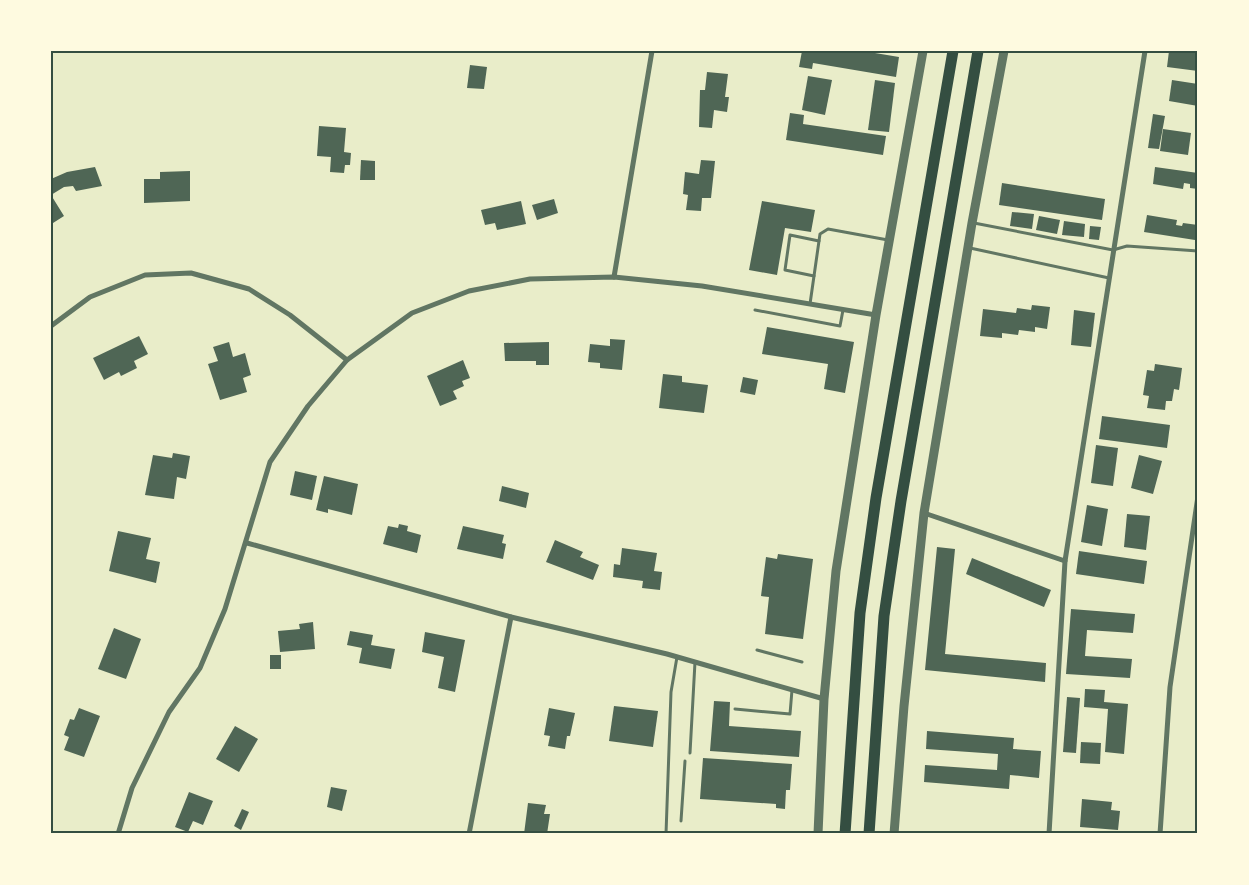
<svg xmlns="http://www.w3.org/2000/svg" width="1249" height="885" font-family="'DejaVu Sans',sans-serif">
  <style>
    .building { fill: #4f6655 }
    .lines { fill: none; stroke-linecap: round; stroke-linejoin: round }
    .service { stroke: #617663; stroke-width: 3 }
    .minor { stroke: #617663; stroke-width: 5 }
    .tertiary { stroke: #617663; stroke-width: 9 }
    .primary { stroke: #344e41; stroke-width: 11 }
    .neatline { fill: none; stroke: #344e41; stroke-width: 2 }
  </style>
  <rect width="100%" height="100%" fill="#e9edc9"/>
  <g class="building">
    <path d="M802,51H863L899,57L896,77L813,63L812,69L799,67Z"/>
    <path d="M1169,51L1198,52V71L1167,67Z"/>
    <path d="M470,65L487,67L484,89L467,88Z"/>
    <path d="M707,72L728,74L725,97H729L727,112L714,110L712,128L699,127L700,90H705Z"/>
    <path d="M808,76L832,80L825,115L802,110Z"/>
    <path d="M875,80L895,83L889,132L868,130Z"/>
    <path d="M1172,80L1198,84V106L1169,101Z"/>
    <path d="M790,113L804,115L803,124L886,136L883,155L786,140Z"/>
    <path d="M1153,114L1165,116L1159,149L1148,148Z"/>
    <path d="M319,126L346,128L344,152L351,153L350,165H345L344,173L330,172L331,157L317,156Z"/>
    <path d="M1163,129L1191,133L1188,155L1160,151Z"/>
    <path d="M361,160L375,161V180H360Z"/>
    <path d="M701,160L715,161L711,198H702L701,211L686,210L688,195L683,194L685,172L699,174Z"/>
    <path d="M95,167L102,186L76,191L73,186L64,187L51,195L64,216L53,223L51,220V179L67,172Z"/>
    <path d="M1155,167L1198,173V189L1190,188V184L1184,183L1183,189L1153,184Z"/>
    <path d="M190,171V201L144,203V179H160V172Z"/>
    <path d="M1002,183L1105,199L1102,220L999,205Z"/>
    <path d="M554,199L558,213L537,220L532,205Z"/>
    <path d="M521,201L526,224L497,230L495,223L485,225L481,210Z"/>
    <path d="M762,201L815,210L811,232L785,228L777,275L749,270Z"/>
    <path d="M1012,212L1034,214L1032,229L1010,226Z"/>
    <path d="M1147,215L1177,220L1176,225L1182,226L1183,223L1198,225V236H1196L1195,240L1144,232Z"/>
    <path d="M1039,216L1060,220L1057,234L1036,230Z"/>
    <path d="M1064,221L1085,224L1084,237L1062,235Z"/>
    <path d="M1090,226L1101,227L1099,240L1089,239Z"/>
    <path d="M1032,305L1050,307L1047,329L1035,327V332L1019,330L1018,335L1002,333V338L980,336L983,309L1016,313L1017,308L1031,310Z"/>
    <path d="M1074,310L1095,313L1091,347L1071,345Z"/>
    <path d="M767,327L854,342L845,393L824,389L828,364L762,354Z"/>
    <path d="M139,336L148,354L134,361L137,368L121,376L119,372L104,380L93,358Z"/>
    <path d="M610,339L625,340L622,370L600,368V363L588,362L590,344L610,346Z"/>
    <path d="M229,342L233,357L245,353L251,375L243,378L247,392L220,400L208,364L218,361L213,347Z"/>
    <path d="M549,342V365H536V361H505L504,343Z"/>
    <path d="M463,360L470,378L462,381L464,386L453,391L457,399L440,406L427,376Z"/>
    <path d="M1155,364L1182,368L1179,390L1174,389L1172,401H1166L1165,410L1147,408L1149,396L1143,395L1147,370L1154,371Z"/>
    <path d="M663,374L682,376V382L708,385L704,413L659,408Z"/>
    <path d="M743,377L758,380L755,395L740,392Z"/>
    <path d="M1102,416L1170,425L1167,448L1099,439Z"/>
    <path d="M1096,445L1118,448L1113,486L1091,483Z"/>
    <path d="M173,453L190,456L186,479L177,477L174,499L145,495L153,455L172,458Z"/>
    <path d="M1139,455L1162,461L1153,494L1131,488Z"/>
    <path d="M295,471L317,476L312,500L290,495Z"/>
    <path d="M324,476L358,484L352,515L328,509V513L316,510Z"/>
    <path d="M502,486L529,493L526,508L499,501Z"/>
    <path d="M1087,505L1108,509L1102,546L1081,542Z"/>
    <path d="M1127,514L1150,516L1146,550L1124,547Z"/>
    <path d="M399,524L408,526L407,531L421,535L417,553L383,544L388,526L398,528Z"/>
    <path d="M463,526L504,535L502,543L506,544L503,559L457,549Z"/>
    <path d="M118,531L151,538L146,559L160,562L156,583L109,571Z"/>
    <path d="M555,540L583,552L580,557L599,565L593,580L546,562Z"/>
    <path d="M937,547L955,549L945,654L1046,663L1045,682L925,670Z"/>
    <path d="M622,548L657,553L654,571L662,572L660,590L642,588L643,581L613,577L614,564L620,565Z"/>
    <path d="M1079,551L1147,561L1144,584L1076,574Z"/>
    <path d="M778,554L813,559L803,639L765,634L769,597L761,596L766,557L777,559Z"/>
    <path d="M972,558L1051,590L1044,607L966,574Z"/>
    <path d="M1071,609L1135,614L1133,633L1087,630L1085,656L1132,659L1130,678L1066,674Z"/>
    <path d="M313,622L315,649L280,652L278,631L300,629L299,624Z"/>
    <path d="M114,628L141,639L126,679L98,669Z"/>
    <path d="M350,631L373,635L371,645L395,649L391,669L359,663L362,648L347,645Z"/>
    <path d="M425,632L465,640L455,692L438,688L444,657L422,652Z"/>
    <rect x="270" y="655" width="11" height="14"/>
    <path d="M1085,689L1105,690L1104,702L1128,704L1124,754L1105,752L1108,709L1084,707Z"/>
    <path d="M1067,697L1080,698L1076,753L1063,752Z"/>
    <path d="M714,701L730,702L729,726L801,731L799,757L710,751Z"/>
    <path d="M614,706L658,711L653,747L609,741Z"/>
    <path d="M79,708L100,716L84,757L64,750L69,737L64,735L70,719L74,720Z"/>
    <path d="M549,708L575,713L570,736H567L565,749L548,746L550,736L544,735Z"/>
    <path d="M235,726L258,739L239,772L216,759Z"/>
    <path d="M927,731L1014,738L1013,749L1041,751L1039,778L1010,775L1009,789L924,782L925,765L997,770L998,754L926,749Z"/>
    <path d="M1081,742L1101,743L1100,764L1080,763Z"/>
    <path d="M703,758L792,764L790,790H786L785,809L776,808V804L700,799Z"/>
    <path d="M331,787L347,790L342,811L327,807Z"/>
    <path d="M189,792L213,801L203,825L193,821L188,832L175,827Z"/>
    <path d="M1082,799L1112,802L1111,810L1120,811L1118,830L1080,827Z"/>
    <path d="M528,803L546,805L544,814H550L547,834H524Z"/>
    <path d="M242,809L249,812L241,830L234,826Z"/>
  </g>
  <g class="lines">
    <g class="service">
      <path d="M974,223L1113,250L1127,246L1198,251"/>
      <path d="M970,248L1109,278"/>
      <path d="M814,276L785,270L790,235L819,241"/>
      <path d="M810,304L820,234L828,229L888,240"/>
      <path d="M755,310L840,326L843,310"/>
      <path d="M757,650L802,662"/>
      <path d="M735,709L790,714L792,690"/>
      <path d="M690,753L695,662"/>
      <path d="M681,821L685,761"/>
      <path d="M666,834L671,692L677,657"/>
    </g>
    <g class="minor">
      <path d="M614,277L652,51"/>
      <path d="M51,326L90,297L145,275L191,273L249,289L290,315L347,360"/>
      <path d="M924,513L1065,561"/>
      <path d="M247,543L511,617L667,654L824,699"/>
      <path d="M118,834L132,788L169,712L200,668L225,609L270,462L308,406L347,360L412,313L469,291L530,279L614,277L702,286L876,315"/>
      <path d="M469,834L511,617"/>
      <path d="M1049,834L1065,561L1145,51"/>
      <path d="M1160,834L1170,687L1198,496"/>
    </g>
    <g class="tertiary">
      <path d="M818,834L824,699L836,571L876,315L923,51"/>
      <path d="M894,834L904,706L924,513L972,223L1004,51"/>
    </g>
    <g class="primary">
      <path d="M845,834L860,613L876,498L953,51"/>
      <path d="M869,834L884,616L901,501L978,51"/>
    </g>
  </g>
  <rect width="1249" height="885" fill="none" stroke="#fefae0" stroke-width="105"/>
  <rect x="52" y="52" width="1144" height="780" class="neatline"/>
</svg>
